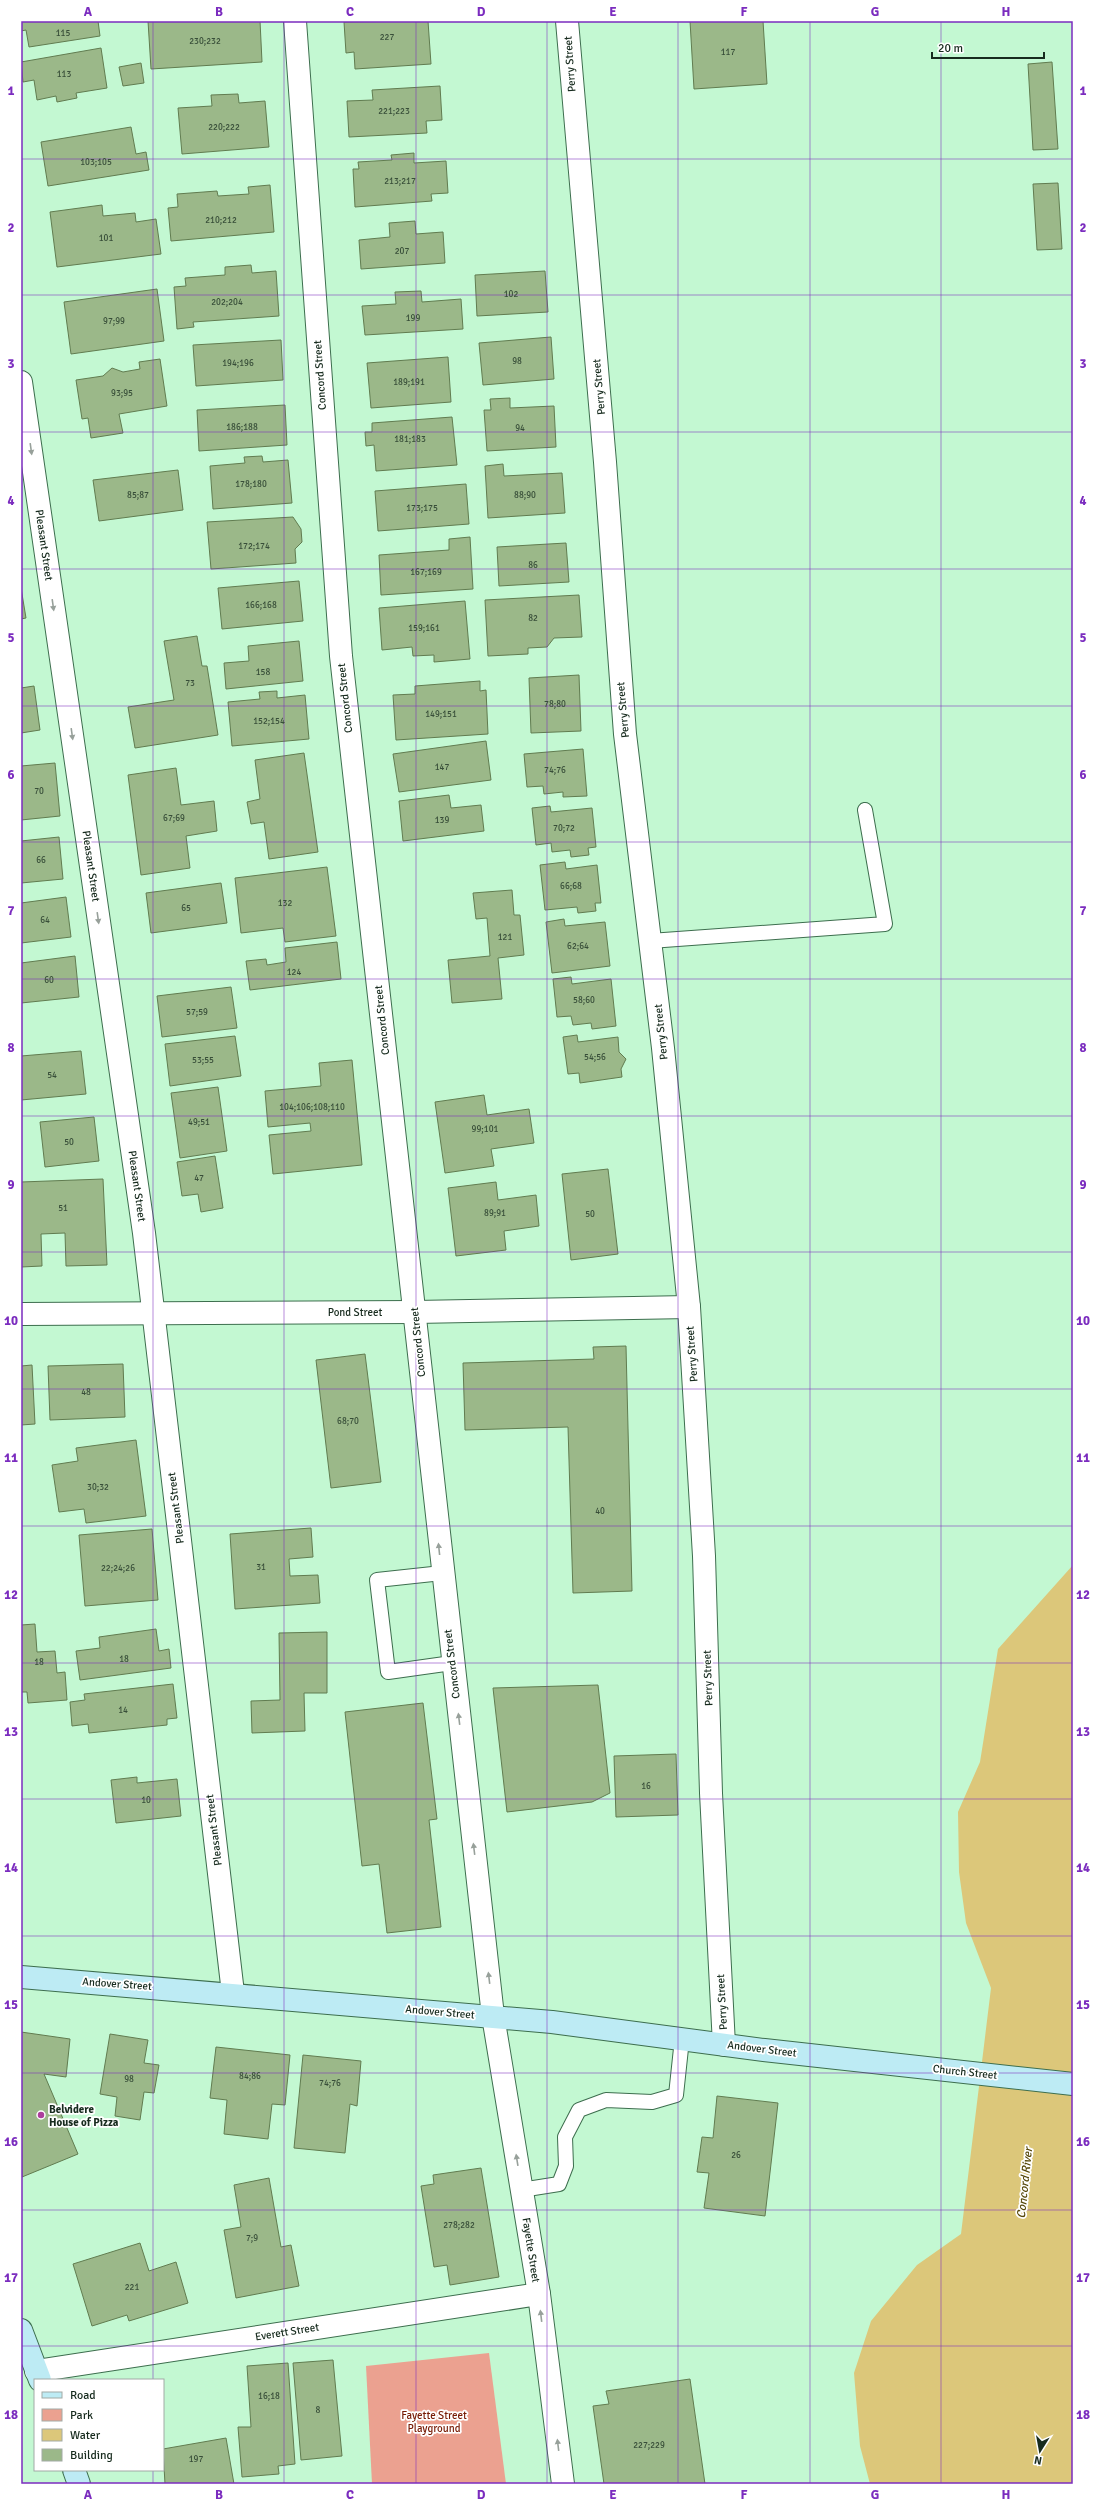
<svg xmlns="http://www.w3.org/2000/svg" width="1094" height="2505" font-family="Signika,sans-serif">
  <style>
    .green { fill: #eba190 }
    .water { fill: #dcc77a }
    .building { fill: #9bb889; stroke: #617c50 }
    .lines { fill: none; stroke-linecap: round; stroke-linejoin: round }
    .lane-casing { stroke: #3d6e4e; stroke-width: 16 }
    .street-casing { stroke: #3d6e4e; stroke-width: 24 }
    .secondary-casing { stroke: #3d6e4e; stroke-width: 24 }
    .lane { stroke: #fff; stroke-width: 14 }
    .street { stroke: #fff; stroke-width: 22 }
    .secondary { stroke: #bdebf4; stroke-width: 22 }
    .oneway { fill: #97a09a }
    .grid { fill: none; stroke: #7b2cbf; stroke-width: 1; stroke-opacity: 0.55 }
    .poi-dot { fill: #ac3e9c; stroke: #fff; stroke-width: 1.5 }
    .labels { text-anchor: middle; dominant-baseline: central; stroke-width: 3.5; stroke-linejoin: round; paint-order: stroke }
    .number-label { font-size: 9px; fill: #384e39 }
    .street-label { font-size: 11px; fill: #172b1e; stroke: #fff }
    .poi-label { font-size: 11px; font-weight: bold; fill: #172b1e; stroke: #fff; text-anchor: start }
    .park-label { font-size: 11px; fill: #771b05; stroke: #fff }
    .water-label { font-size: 12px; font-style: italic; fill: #554607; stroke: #fff }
    .neatline { fill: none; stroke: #7b2cbf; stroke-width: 1.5 }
    .grid-label { font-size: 13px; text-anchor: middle; font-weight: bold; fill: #7b2cbf }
  </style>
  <rect width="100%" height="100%" fill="#c3f8d2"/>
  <path class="green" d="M489,2353L506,2484H372L366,2366Z"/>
  <path class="water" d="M1073,1565V2484H870L860,2446L854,2373L871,2321L917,2265L961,2234L991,1988L966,1923L959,1872L958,1812L980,1762L998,1649Z"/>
  <g class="building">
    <path d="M21,21H98L100,36L29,47L26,30L21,31Z"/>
    <path d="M148,21H260L262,62L151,69Z"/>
    <path d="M428,21L431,64L355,69L354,52L346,53L344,22Z"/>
    <path d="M690,21H763L767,84L694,89Z"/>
    <path d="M101,48L107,88L76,93L77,98L57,102L56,96L37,100L34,80L23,82L21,62Z"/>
    <path d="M1052,62L1058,149L1033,150L1028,64Z"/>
    <path d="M141,63L144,83L123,86L119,67Z"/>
    <path d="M440,86L442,120L426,121L427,133L349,137L347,101L373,100L372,90Z"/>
    <path d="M238,94L239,103L265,101L269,147L182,154L178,108L212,106L211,95Z"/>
    <path d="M131,127L136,154L146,152L149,170L48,186L41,142Z"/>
    <path d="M414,153V163L446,161L448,193L431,194L432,201L355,207L353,169H359L358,162L392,160L391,155Z"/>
    <path d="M1058,183L1062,249L1037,250L1033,184Z"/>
    <path d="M270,185L274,232L171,241L168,208L178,207L177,194L217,191L218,196L249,194L248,187Z"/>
    <path d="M102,205L103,216L135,213L136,222L156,219L161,254L57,267L50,212Z"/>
    <path d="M415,221L416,234L443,232L445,263L361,269L359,240L390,237L389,223Z"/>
    <path d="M251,265L252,273L276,271L279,316L193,322L194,327L177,329L174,287L186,286L185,278L225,275V267Z"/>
    <path d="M545,271L548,312L477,316L475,275Z"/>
    <path d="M157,289L164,341L71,354L64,302Z"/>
    <path d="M421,291L422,302L461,299L463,329L365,335L362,306L396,304L395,292Z"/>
    <path d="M551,337L554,379L483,385L479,343Z"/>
    <path d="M281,340L283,380L196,386L193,345Z"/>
    <path d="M448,357L451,402L371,408L367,363Z"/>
    <path d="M160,359L167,406L119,414L123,433L91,438L88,418L82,419L76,380L103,376L112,368L123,372L140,369L139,362Z"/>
    <path d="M510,398V408L554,406L556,447L487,451L484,410H491L490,399Z"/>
    <path d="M285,405L287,445L199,451L197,410Z"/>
    <path d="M452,417L457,465L376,471L374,445L366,446L365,432H372V423Z"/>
    <path d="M262,456L263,462L288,460L292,503L213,509L210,466L245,463L244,457Z"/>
    <path d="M503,464L504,476L562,473L565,513L488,518L485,466Z"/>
    <path d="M178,470L183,510L99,521L93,480Z"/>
    <path d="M466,484L469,524L378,531L375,491Z"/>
    <path d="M293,517L301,529L302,542L295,549L296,563L211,569L207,522Z"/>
    <path d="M470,537L473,589L381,595L379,555L449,550V539Z"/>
    <path d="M566,543L569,582L499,586L497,547Z"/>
    <path d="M299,581L303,621L222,629L218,588Z"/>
    <path d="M21,588L26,618L21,619Z"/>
    <path d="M579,595L582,637L554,638L547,647L528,648V654L488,656L485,600Z"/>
    <path d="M465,601L470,659L434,662V655L413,656L412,647L382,650L379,608Z"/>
    <path d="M197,636L202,666H207L218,735L135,748L128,707L174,700L164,641Z"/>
    <path d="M299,641L303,681L226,689L224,663L249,661L248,646Z"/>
    <path d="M579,675L581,731L531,733L529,678Z"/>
    <path d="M480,681V691L486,690L488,734L396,740L393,695L415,694V686Z"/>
    <path d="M34,686L40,730L21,733V688Z"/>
    <path d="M277,691V698L305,695L309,739L232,746L228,702L260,699L259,692Z"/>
    <path d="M486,741L491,780L399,792L393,754Z"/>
    <path d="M583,749L587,796L563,797V792L544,794L543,786L527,787L524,754Z"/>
    <path d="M304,753L318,852L269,859L264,822L251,824L247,802L260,799L255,760Z"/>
    <path d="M55,763L60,816L21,820V766Z"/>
    <path d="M176,768L181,805L214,801L217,831L186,836L190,868L141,875L128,775Z"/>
    <path d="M449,795L451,808L481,805L484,831L403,841L399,801Z"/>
    <path d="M550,806L551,812L592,808L596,847L588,848L589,855L571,857L570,850L552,852L551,843L536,845L532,808Z"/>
    <path d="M59,837L63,879L21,883V841Z"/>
    <path d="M565,862L566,869L597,865L601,903H595L596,911L578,913L577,907L545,910L540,865Z"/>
    <path d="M327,867L336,936L285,942L283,928L241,933L235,878Z"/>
    <path d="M221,883L227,923L151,933L146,893Z"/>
    <path d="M512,890L514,915H520L524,955L498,958L502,999L452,1003L448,960L490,956L487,918L476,919L473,893Z"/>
    <path d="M66,897L71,937L21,943V903Z"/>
    <path d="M564,919L565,926L605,922L610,966L552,973L546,922Z"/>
    <path d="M337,942L341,979L250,990L246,961L266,959L267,965L286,962L285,948Z"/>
    <path d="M75,956L79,997L21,1003V963Z"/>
    <path d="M571,977L572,984L611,979L616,1026L592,1029L591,1023L573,1025L571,1016L557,1017L553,979Z"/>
    <path d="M231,987L237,1028L162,1037L157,996Z"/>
    <path d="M577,1035L578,1042L618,1037L619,1052L626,1059L621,1069L622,1077L580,1083L579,1073L568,1074L563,1037Z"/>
    <path d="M235,1036L241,1076L170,1086L165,1044Z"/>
    <path d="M81,1051L86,1094L21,1100V1056Z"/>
    <path d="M352,1060L362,1165L273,1174L269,1135L311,1131L310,1123L268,1127L265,1091L321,1086L319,1063Z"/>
    <path d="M218,1087L227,1151L180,1158L171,1093Z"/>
    <path d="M484,1095L487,1115L529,1109L534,1143L491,1149L494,1166L445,1173L435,1102Z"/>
    <path d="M94,1117L99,1161L45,1167L40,1122Z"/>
    <path d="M215,1156L223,1208L201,1212L198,1194L182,1196L177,1162Z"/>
    <path d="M608,1169L618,1254L571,1260L562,1174Z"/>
    <path d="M103,1179L107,1265L66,1266L65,1233L41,1234L42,1266L21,1267V1182Z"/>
    <path d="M496,1182L498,1200L536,1195L539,1226L504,1231L506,1250L456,1256L448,1188Z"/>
    <path d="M626,1346L632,1591L573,1593L568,1427L465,1430L463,1363L594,1359L593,1347Z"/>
    <path d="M365,1354L381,1482L331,1488L316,1360Z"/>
    <path d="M123,1364L125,1417L50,1420L48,1366Z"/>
    <path d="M32,1365L35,1424L21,1425V1366Z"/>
    <path d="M136,1440L146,1516L86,1523L84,1509L59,1512L52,1465L78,1461L76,1448Z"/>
    <path d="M311,1528L313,1557L289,1559L290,1576L318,1575L320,1603L235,1609L230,1534Z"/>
    <path d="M152,1529L158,1600L85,1606L79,1535Z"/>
    <path d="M35,1624L37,1652L55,1651L57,1673L65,1672L67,1700L28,1703L27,1692H21V1625Z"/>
    <path d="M156,1629L159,1651L169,1649L171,1668L80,1680L76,1651L100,1648L99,1637Z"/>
    <path d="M327,1632V1693H304L305,1731L252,1733L251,1701L280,1700L279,1633Z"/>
    <path d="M173,1684L177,1718L167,1719V1725L89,1733L88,1724L72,1726L70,1702L85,1700L84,1694Z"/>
    <path d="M598,1685L610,1793L592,1802L507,1812L493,1688Z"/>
    <path d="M423,1703L437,1819L429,1820L441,1927L387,1933L379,1864L362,1866L345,1712Z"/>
    <path d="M676,1754L678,1815L616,1817L614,1756Z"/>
    <path d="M137,1777V1783L177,1779L181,1816L116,1823L111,1780Z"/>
    <path d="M21,2032L70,2039L66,2077L44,2074L78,2154L22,2177Z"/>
    <path d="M110,2034L148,2040L144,2063L159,2065L154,2093L144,2092L140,2120L115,2116L117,2097L100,2094Z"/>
    <path d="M216,2047L290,2055L285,2105L272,2104L268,2139L224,2134L227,2100L210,2098Z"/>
    <path d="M303,2055L361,2061L357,2106L350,2104L345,2153L294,2148Z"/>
    <path d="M717,2096L778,2103L765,2216L704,2208L709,2173L697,2172L702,2137L713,2138Z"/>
    <path d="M481,2168L499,2277L450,2285L447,2265L434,2267L421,2186L434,2184L433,2175Z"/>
    <path d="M269,2178L281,2247L291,2245L299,2286L236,2298L224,2230L241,2227L234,2185Z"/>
    <path d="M140,2243L149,2271L176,2262L188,2303L129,2321L127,2315L92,2326L73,2264Z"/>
    <path d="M333,2360L342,2456L301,2460L293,2363Z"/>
    <path d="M288,2363L295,2464L278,2466L279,2474L242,2477L238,2427H251L247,2366Z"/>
    <path d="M690,2379L705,2484H604L593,2406L609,2404L606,2391Z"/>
    <path d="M226,2438L234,2484H165L163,2449Z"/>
  </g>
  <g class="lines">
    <defs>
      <g id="lane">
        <path d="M650,941L885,924L865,810"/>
        <path d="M442,1573L377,1580L388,1672L452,1663"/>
        <path d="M521,2190L559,2184L566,2166L565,2137L579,2110L606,2100L652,2102L676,2095L682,2039"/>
      </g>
      <g id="street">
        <path d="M295,21L341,656L493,2016L539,2294L563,2484"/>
        <path d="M567,21L605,462L625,734L663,1048L689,1307L704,1556L711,1793L724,2045"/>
        <path d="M21,382L144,1233L233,1993"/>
        <path d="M21,1314L415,1312L689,1307"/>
        <path d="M36,2371L539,2294"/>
      </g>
      <g id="secondary">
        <path d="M21,1977L552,2022L764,2050L1073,2084"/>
        <path d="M21,2330L40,2380"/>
        <path d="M74,2470L79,2484"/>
      </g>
    </defs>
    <use href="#lane" class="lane-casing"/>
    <use href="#street" class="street-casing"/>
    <use href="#secondary" class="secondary-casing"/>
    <use href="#lane" class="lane"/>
    <use href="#street" class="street"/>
    <use href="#secondary" class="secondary"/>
  </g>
  <defs><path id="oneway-solid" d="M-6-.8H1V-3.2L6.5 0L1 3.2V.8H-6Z"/></defs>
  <g class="oneway">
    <use href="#oneway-solid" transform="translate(31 449) rotate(82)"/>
    <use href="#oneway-solid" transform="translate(53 605) rotate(82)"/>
    <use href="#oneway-solid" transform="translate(72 734) rotate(82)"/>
    <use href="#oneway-solid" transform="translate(98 918) rotate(82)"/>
    <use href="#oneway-solid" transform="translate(439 1549) rotate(-96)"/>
    <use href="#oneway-solid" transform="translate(459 1719) rotate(-97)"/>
    <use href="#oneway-solid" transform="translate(474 1849) rotate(-97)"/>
    <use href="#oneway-solid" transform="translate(489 1978) rotate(-97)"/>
    <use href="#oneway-solid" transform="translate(517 2160) rotate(-99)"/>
    <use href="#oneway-solid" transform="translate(541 2316) rotate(-97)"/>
    <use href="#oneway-solid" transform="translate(558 2445) rotate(-97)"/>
  </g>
  <path class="grid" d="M153,21V2380M284,21V2484M416,21V2484M547,21V2484M678,21V2484M810,21V2484M941,21V2484M21,159H1073M21,295H1073M21,432H1073M21,569H1073M21,706H1073M21,842H1073M21,979H1073M21,1116H1073M21,1252H1073M21,1389H1073M21,1526H1073M21,1663H1073M21,1799H1073M21,1936H1073M21,2073H1073M21,2210H1073M21,2346H1073M153,2470V2484"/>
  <circle class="poi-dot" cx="41" cy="2115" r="4"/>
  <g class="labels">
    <g class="number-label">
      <text x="63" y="33">115</text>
      <text x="387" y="37">227</text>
      <text x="205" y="41">230;232</text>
      <text x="728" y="52">117</text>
      <text x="64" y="74">113</text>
      <text x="394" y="111">221;223</text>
      <text x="224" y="127">220;222</text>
      <text x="96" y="162">103;105</text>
      <text x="400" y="181">213;217</text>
      <text x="221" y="220">210;212</text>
      <text x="106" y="238">101</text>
      <text x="402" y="251">207</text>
      <text x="511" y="294">102</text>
      <text x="227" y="302">202;204</text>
      <text x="413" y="318">199</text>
      <text x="114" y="321">97;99</text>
      <text x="517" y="361">98</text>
      <text x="238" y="363">194;196</text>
      <text x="409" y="382">189;191</text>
      <text x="122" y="393">93;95</text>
      <text x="242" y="427">186;188</text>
      <text x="520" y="428">94</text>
      <text x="410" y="439">181;183</text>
      <text x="251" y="484">178;180</text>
      <text x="138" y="495">85;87</text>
      <text x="525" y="495">88;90</text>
      <text x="422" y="508">173;175</text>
      <text x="254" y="546">172;174</text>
      <text x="533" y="565">86</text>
      <text x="426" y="572">167;169</text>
      <text x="261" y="605">166;168</text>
      <text x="533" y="618">82</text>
      <text x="424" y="628">159;161</text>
      <text x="263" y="672">158</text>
      <text x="190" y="683">73</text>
      <text x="555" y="704">78;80</text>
      <text x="441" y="714">149;151</text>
      <text x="269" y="721">152;154</text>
      <text x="442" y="767">147</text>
      <text x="555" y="770">74;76</text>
      <text x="39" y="791">70</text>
      <text x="174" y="818">67;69</text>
      <text x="442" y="820">139</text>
      <text x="564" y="828">70;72</text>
      <text x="41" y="860">66</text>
      <text x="571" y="886">66;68</text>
      <text x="285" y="903">132</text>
      <text x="186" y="908">65</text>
      <text x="45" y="920">64</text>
      <text x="505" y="937">121</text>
      <text x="578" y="946">62;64</text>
      <text x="294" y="972">124</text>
      <text x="49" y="980">60</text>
      <text x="584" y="1000">58;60</text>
      <text x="197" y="1012">57;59</text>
      <text x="595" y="1057">54;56</text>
      <text x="203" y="1060">53;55</text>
      <text x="52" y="1075">54</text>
      <text x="312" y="1107">104;106;108;110</text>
      <text x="199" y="1122">49;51</text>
      <text x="485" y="1129">99;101</text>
      <text x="69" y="1142">50</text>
      <text x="199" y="1178">47</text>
      <text x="63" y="1208">51</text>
      <text x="495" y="1213">89;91</text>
      <text x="590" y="1214">50</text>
      <text x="86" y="1392">48</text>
      <text x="348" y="1421">68;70</text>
      <text x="98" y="1487">30;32</text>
      <text x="600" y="1511">40</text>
      <text x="261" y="1567">31</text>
      <text x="118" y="1568">22;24;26</text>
      <text x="124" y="1659">18</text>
      <text x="39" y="1662">18</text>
      <text x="123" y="1710">14</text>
      <text x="646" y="1786">16</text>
      <text x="146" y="1800">10</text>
      <text x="250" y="2076">84;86</text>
      <text x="129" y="2079">98</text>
      <text x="330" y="2083">74;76</text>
      <text x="736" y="2155">26</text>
      <text x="459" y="2225">278;282</text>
      <text x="252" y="2238">7;9</text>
      <text x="132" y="2287">221</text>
      <text x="269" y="2396">16;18</text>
      <text x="318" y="2410">8</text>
      <text x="649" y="2445">227;229</text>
      <text x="196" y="2459">197</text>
    </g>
    <g class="street-label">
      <text transform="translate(570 64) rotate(-94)">Perry Street</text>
      <text transform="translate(320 375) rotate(-94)">Concord Street</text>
      <text transform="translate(599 387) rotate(-95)">Perry Street</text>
      <text transform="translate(44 545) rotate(82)">Pleasant Street</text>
      <text transform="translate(345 698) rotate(-96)">Concord Street</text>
      <text transform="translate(623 710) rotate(-95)">Perry Street</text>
      <text transform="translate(91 866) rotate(82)">Pleasant Street</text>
      <text transform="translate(382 1020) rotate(-96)">Concord Street</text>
      <text transform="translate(661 1032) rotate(-96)">Perry Street</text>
      <text transform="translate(137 1186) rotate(82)">Pleasant Street</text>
      <text x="355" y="1312">Pond Street</text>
      <text transform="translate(418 1342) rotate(-96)">Concord Street</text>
      <text transform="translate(692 1354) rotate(-94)">Perry Street</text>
      <text transform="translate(176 1508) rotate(-97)">Pleasant Street</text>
      <text transform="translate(452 1664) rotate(-97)">Concord Street</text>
      <text transform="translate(708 1678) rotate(-92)">Perry Street</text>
      <text transform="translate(214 1830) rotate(-97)">Pleasant Street</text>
      <text transform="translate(117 1984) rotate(4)">Andover Street</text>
      <text transform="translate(722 2002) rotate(-93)">Perry Street</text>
      <text transform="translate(440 2012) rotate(5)">Andover Street</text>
      <text transform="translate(762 2049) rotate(7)">Andover Street</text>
      <text transform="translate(965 2072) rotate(6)">Church Street</text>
      <text transform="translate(531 2250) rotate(81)">Fayette Street</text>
      <text transform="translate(287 2332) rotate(-9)">Everett Street</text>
    </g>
    <g class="poi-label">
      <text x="49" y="2109">Belvidere<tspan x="49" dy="13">House of Pizza</tspan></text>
    </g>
    <g class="park-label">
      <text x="434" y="2415">Fayette Street<tspan x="434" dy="13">Playground</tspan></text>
    </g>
    <g class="water-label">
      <text transform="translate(1025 2183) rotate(-84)">Concord River</text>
    </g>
  </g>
  <rect width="1094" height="2505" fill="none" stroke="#ffffff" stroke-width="44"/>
  <rect x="34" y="2379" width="130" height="92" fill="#ffffff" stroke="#a2aaa5"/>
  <rect x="42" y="2392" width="20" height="6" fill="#bdebf4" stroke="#a2aaa5"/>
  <text x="70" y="2399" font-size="12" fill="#172b1e">Road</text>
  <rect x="42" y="2409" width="20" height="12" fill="#eba190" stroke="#a2aaa5"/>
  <text x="70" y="2419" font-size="12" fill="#172b1e">Park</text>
  <rect x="42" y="2429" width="20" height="12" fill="#dcc77a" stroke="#a2aaa5"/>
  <text x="70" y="2439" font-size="12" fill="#172b1e">Water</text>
  <rect x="42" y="2449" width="20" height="12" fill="#9bb889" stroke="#a2aaa5"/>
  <text x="70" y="2459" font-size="12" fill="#172b1e">Building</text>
  <g transform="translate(1040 2451) rotate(191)" stroke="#ffffff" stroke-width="3" paint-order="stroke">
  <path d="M0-3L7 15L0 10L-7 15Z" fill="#172b1e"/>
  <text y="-6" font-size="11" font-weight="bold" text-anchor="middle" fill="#172b1e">N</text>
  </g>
  <path d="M932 52v6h112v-6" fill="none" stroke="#172b1e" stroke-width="2"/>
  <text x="938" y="52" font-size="12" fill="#172b1e" stroke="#ffffff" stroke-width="3" paint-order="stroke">20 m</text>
  <rect x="22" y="22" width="1050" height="2461" class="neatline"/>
  <g class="grid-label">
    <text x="88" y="16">A</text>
    <text x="219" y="16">B</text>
    <text x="350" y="16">C</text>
    <text x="481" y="16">D</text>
    <text x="613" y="16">E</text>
    <text x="744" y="16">F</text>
    <text x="875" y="16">G</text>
    <text x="1006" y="16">H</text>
    <text x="11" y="95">1</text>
    <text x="1083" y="95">1</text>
    <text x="11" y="232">2</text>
    <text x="1083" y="232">2</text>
    <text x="11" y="368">3</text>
    <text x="1083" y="368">3</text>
    <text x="11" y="505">4</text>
    <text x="1083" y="505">4</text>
    <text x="11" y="642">5</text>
    <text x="1083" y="642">5</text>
    <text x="11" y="779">6</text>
    <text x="1083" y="779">6</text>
    <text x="11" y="915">7</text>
    <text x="1083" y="915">7</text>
    <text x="11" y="1052">8</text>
    <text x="1083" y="1052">8</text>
    <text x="11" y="1189">9</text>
    <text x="1083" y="1189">9</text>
    <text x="11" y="1325">10</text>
    <text x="1083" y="1325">10</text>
    <text x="11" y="1462">11</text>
    <text x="1083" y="1462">11</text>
    <text x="11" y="1599">12</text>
    <text x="1083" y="1599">12</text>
    <text x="11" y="1736">13</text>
    <text x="1083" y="1736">13</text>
    <text x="11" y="1872">14</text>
    <text x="1083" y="1872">14</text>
    <text x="11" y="2009">15</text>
    <text x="1083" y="2009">15</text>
    <text x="11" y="2146">16</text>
    <text x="1083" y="2146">16</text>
    <text x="11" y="2282">17</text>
    <text x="1083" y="2282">17</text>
    <text x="11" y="2419">18</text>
    <text x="1083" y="2419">18</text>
    <text x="88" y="2499">A</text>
    <text x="219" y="2499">B</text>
    <text x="350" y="2499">C</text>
    <text x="481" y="2499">D</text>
    <text x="613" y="2499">E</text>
    <text x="744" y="2499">F</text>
    <text x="875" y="2499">G</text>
    <text x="1006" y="2499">H</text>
  </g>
</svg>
